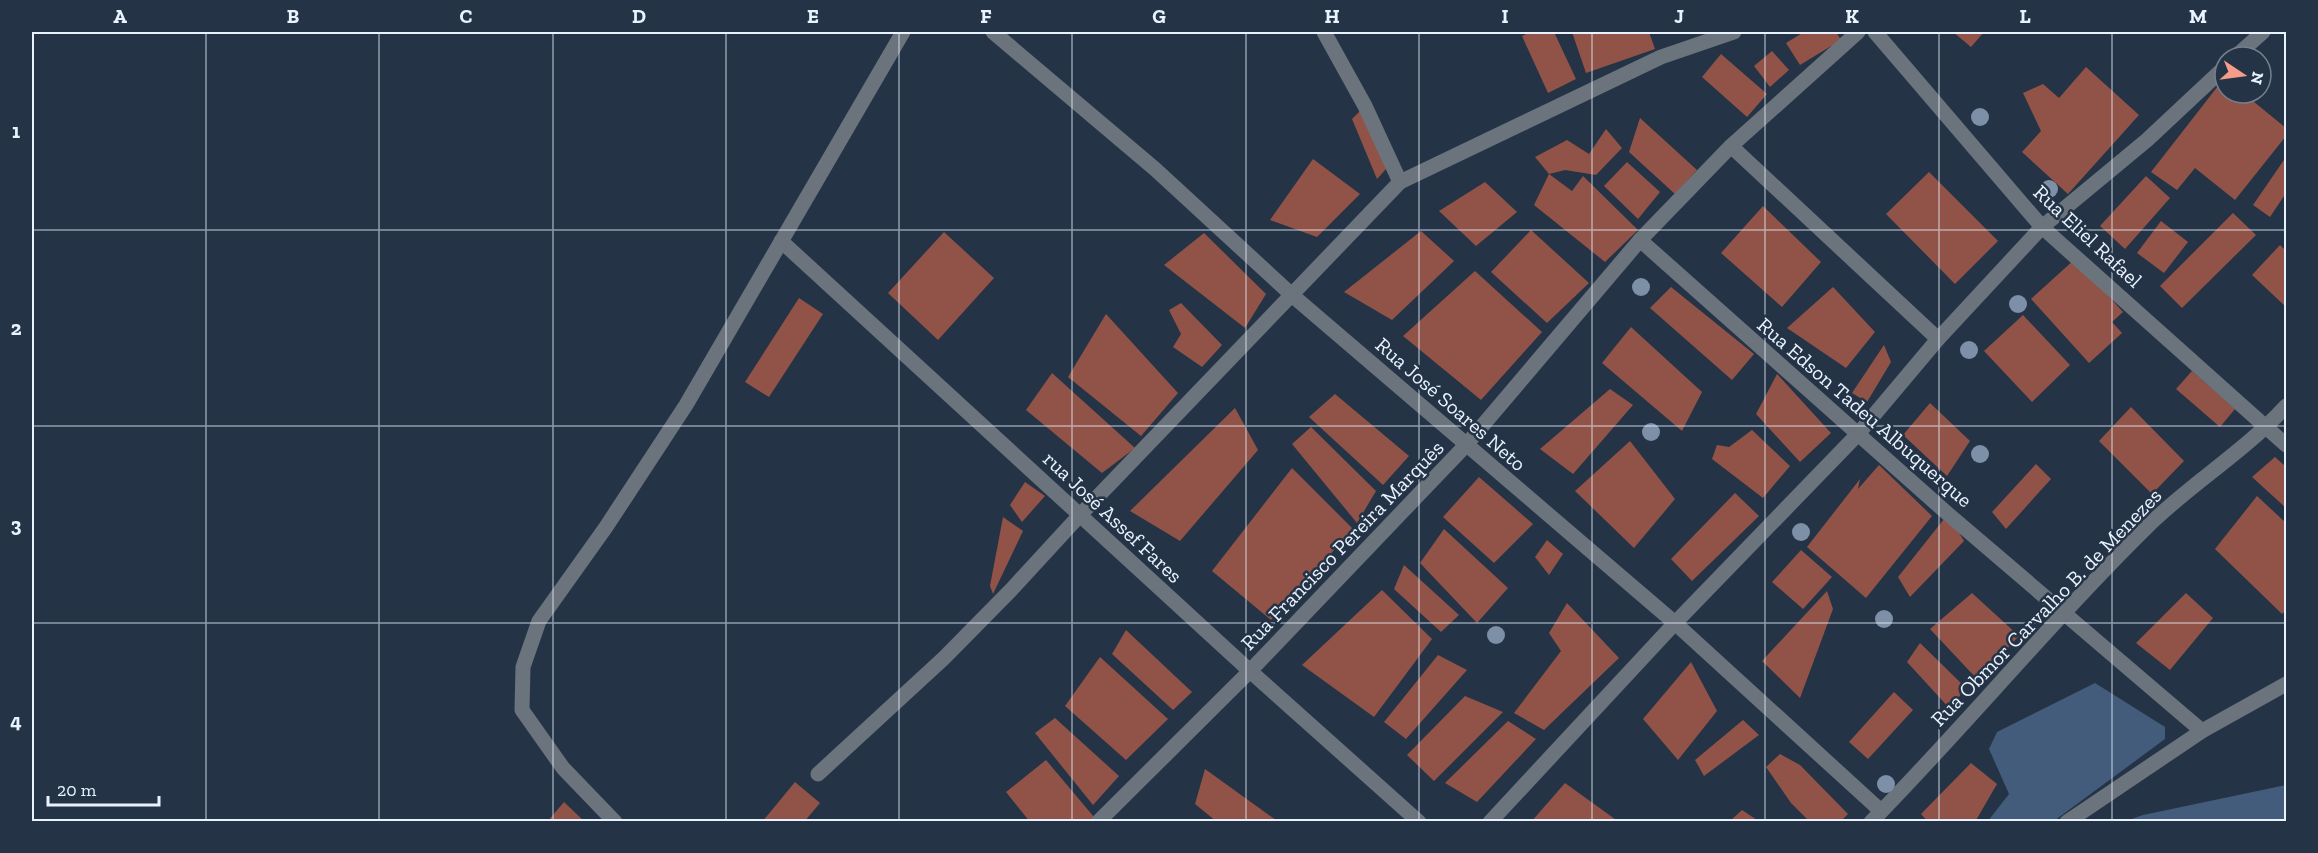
<svg xmlns="http://www.w3.org/2000/svg" width="2318" height="853" font-family="'Zilla Slab',serif">
  <style>
    .green { fill: #435c7b }
    .building { fill: #915347 }
    .lines { fill: none; stroke-linecap: round; stroke-linejoin: round }
    .minor { stroke: #6b737c; stroke-width: 15 }
    .tertiary { stroke: #6b737c; stroke-width: 15 }
    .tree { fill: #7d90a7 }
    .grid { fill: none; stroke: #e9f3ff; stroke-width: 1.5; stroke-opacity: 0.55 }
    .labels { text-anchor: middle; dominant-baseline: central; stroke-width: 5; stroke-linejoin: round; paint-order: stroke }
    .street-label { font-size: 21px; fill: #e9f3ff; stroke: #243345 }
    .neatline { fill: none; stroke: #e9f3ff; stroke-width: 2 }
    .grid-label { font-size: 20px; text-anchor: middle; font-weight: bold; fill: #e9f3ff }
  </style>
  <rect width="100%" height="100%" fill="#243345"/>
  <g class="green">
    <path d="M2095,683L2165,727V739L2054,821H1988L2009,794L1989,749L1997,732Z"/>
    <path d="M2286,785V821H2126L2143,815Z"/>
  </g>
  <g class="building">
    <path d="M1531,32H1554L1576,79L1548,93L1522,36Z"/>
    <path d="M1572,32H1649L1655,49L1586,73Z"/>
    <path d="M1804,32H1836L1841,40L1800,65L1786,43Z"/>
    <path d="M1953,32H1984L1971,47Z"/>
    <path d="M1772,51L1789,70L1770,87L1754,66Z"/>
    <path d="M1721,54L1767,94L1747,117L1702,77Z"/>
    <path d="M2086,67L2139,115L2068,194L2022,152L2041,131L2023,93L2043,84L2059,98Z"/>
    <path d="M2225,77V93H2243L2286,128V136L2235,200L2195,168L2177,190L2151,172Z"/>
    <path d="M1365,106L1386,169L1377,179L1352,119Z"/>
    <path d="M1640,118L1697,170L1675,194L1629,152Z"/>
    <path d="M1606,129L1622,148L1596,175L1565,170L1549,174L1535,157L1567,140L1589,154Z"/>
    <path d="M2286,157V193L2270,217L2253,205Z"/>
    <path d="M1313,159L1360,194L1317,237L1270,220Z"/>
    <path d="M1627,162L1660,192L1638,219L1604,186Z"/>
    <path d="M1929,172L1998,241L1955,284L1886,214Z"/>
    <path d="M1549,174L1572,191L1583,176L1638,230L1605,262L1534,205Z"/>
    <path d="M2146,176L2170,198L2125,249L2100,226Z"/>
    <path d="M1485,182L1517,212L1476,246L1439,211Z"/>
    <path d="M1763,206L1821,262L1782,307L1721,253Z"/>
    <path d="M2233,213L2256,235L2182,308L2160,286Z"/>
    <path d="M2161,221L2188,242L2164,273L2137,253Z"/>
    <path d="M1531,230L1589,283L1547,323L1491,272Z"/>
    <path d="M1421,231L1454,261L1392,320L1344,292Z"/>
    <path d="M944,232L994,278L938,340L888,293Z"/>
    <path d="M1204,233L1266,294L1245,328L1164,265Z"/>
    <path d="M2280,245L2286,251V307L2252,275Z"/>
    <path d="M2075,259L2123,312L2112,322L2122,333L2089,363L2031,299Z"/>
    <path d="M1475,271L1542,332L1481,400L1403,336Z"/>
    <path d="M1671,287L1754,354L1732,380L1650,308Z"/>
    <path d="M1833,287L1875,332L1846,368L1787,328Z"/>
    <path d="M799,298L823,314L769,397L745,382Z"/>
    <path d="M1181,303L1222,345L1202,367L1173,347L1181,334L1169,310Z"/>
    <path d="M1106,314L1178,393L1141,436L1068,377Z"/>
    <path d="M2023,315L2070,365L2032,402L1984,351Z"/>
    <path d="M1631,327L1702,392L1682,431L1602,363Z"/>
    <path d="M1884,345L1891,362L1867,402L1852,393Z"/>
    <path d="M2192,371L2235,409L2220,427L2176,389Z"/>
    <path d="M1052,373L1135,448L1102,473L1026,410Z"/>
    <path d="M1777,374L1831,433L1800,462L1756,414Z"/>
    <path d="M1610,389L1633,405L1573,474L1540,449Z"/>
    <path d="M1335,394L1409,456L1383,485L1309,417Z"/>
    <path d="M1930,403L1970,441L1947,476L1903,435Z"/>
    <path d="M2131,407L2184,461L2152,494L2099,441Z"/>
    <path d="M1235,408L1258,450L1180,541L1130,511Z"/>
    <path d="M1311,427L1376,491L1357,523L1292,444Z"/>
    <path d="M1752,430L1790,466L1763,498L1712,459L1717,445L1729,447Z"/>
    <path d="M1630,441L1675,499L1634,548L1575,491Z"/>
    <path d="M2275,457L2286,467V508L2252,477Z"/>
    <path d="M2036,464L2051,479L2006,529L1992,512Z"/>
    <path d="M1879,465L1932,516L1866,598L1807,547L1860,479L1858,489Z"/>
    <path d="M1292,468L1353,529L1271,620L1212,571Z"/>
    <path d="M1479,477L1533,524L1494,563L1443,517Z"/>
    <path d="M1025,482L1045,496L1022,522L1010,505Z"/>
    <path d="M1735,493L1759,516L1692,581L1671,559Z"/>
    <path d="M2257,496L2286,523V610L2282,614L2215,549Z"/>
    <path d="M1948,514L1964,541L1910,597L1898,577Z"/>
    <path d="M1003,517L1023,531L993,594L990,586Z"/>
    <path d="M1444,529L1508,588L1477,623L1420,563Z"/>
    <path d="M1547,540L1563,554L1549,575L1535,557Z"/>
    <path d="M1801,550L1832,577L1803,609L1772,582Z"/>
    <path d="M1404,565L1459,615L1441,632L1394,589Z"/>
    <path d="M1382,590L1432,639L1374,717L1302,665Z"/>
    <path d="M1827,591L1833,609L1800,698L1762,661Z"/>
    <path d="M1972,593L2019,636L1978,680L1930,629Z"/>
    <path d="M2186,593L2213,618L2170,670L2136,643Z"/>
    <path d="M1567,603L1619,658L1544,730L1514,713L1561,651L1549,633Z"/>
    <path d="M1126,630L1192,692L1173,710L1112,654Z"/>
    <path d="M1920,643L1965,687L1951,710L1907,662Z"/>
    <path d="M1438,655L1467,670L1406,739L1384,722Z"/>
    <path d="M1100,657L1168,719L1126,760L1065,706Z"/>
    <path d="M1691,662L1717,711L1678,760L1643,719Z"/>
    <path d="M1894,692L1913,710L1868,759L1849,742Z"/>
    <path d="M1465,696L1503,712L1434,781L1407,755Z"/>
    <path d="M1055,718L1119,776L1093,805L1035,733Z"/>
    <path d="M1743,720L1759,735L1704,776L1695,760Z"/>
    <path d="M1508,721L1536,739L1477,802L1445,783Z"/>
    <path d="M1780,754L1800,765L1848,814L1840,822H1810L1791,803L1766,767Z"/>
    <path d="M1046,760L1094,817L1089,822H1030L1006,792Z"/>
    <path d="M1971,763L1997,784L1975,822H1928L1921,814Z"/>
    <path d="M1205,769L1276,820L1217,822L1195,804Z"/>
    <path d="M795,782L820,803L804,822H762Z"/>
    <path d="M1565,783L1619,822H1531Z"/>
    <path d="M564,802L585,822H547Z"/>
    <path d="M1742,810L1760,822H1729Z"/>
  </g>
  <g class="lines">
    <g class="minor">
      <path d="M993,32L1155,169L1293,296L1675,623L1881,811"/>
      <path d="M1324,32L1365,106L1400,182"/>
      <path d="M1875,32L2042,227L2286,445"/>
      <path d="M2235,57L2263,32"/>
      <path d="M1731,146L1938,339"/>
      <path d="M1640,240L1948,514L2202,731"/>
      <path d="M781,241L1250,671L1419,822"/>
      <path d="M818,774L944,658L1011,590L1080,515L1400,182L1661,57L1734,32"/>
      <path d="M615,822L563,768L522,710L523,667L539,621L606,527L686,405L903,32"/>
      <path d="M1098,822L1250,671L1466,445L1640,240L1731,146L1858,32"/>
      <path d="M1490,822L1675,623L1858,434L1938,339L2042,227L2147,140L2225,67"/>
      <path d="M1871,822C1967,724 2054,618 2152,522C2195,481 2246,450 2286,406"/>
    </g>
    <path class="tertiary" d="M2067,822L2202,731L2286,684"/>
  </g>
  <g class="tree">
    <circle cx="1980" cy="117" r="9"/>
    <circle cx="2049" cy="189" r="9"/>
    <circle cx="1641" cy="287" r="9"/>
    <circle cx="2018" cy="304" r="9"/>
    <circle cx="1969" cy="350" r="9"/>
    <circle cx="1651" cy="432" r="9"/>
    <circle cx="1980" cy="454" r="9"/>
    <circle cx="1801" cy="532" r="9"/>
    <circle cx="1884" cy="619" r="9"/>
    <circle cx="1496" cy="635" r="9"/>
    <circle cx="1886" cy="784" r="9"/>
  </g>
  <path class="grid" d="M206,32V822M379,32V822M553,32V822M726,32V822M899,32V822M1072,32V822M1246,32V822M1419,32V822M1592,32V822M1765,32V822M1939,32V822M2112,32V822M32,230H2286M32,426H2286M32,623H2286"/>
  <g class="labels">
    <g class="street-label">
      <text transform="translate(2088 236) rotate(43)">Rua Eliel Rafael</text>
      <text transform="translate(1451 404) rotate(41)">Rua José Soares Neto</text>
      <text transform="translate(1865 412) rotate(41)">Rua Edson Tadeu Albuquerque</text>
      <text transform="translate(1113 517) rotate(43)">rua José Assef Fares</text>
      <text transform="translate(1342 545) rotate(-46)">Rua Francisco Pereira Marquês</text>
      <text transform="translate(2046 607) rotate(-46)">Rua Obmor Carvalho B. de Menezes</text>
    </g>
  </g>
  <rect width="2318" height="853" fill="none" stroke="#243345" stroke-width="66"/>
  <g transform="translate(2243 75) rotate(103)"><circle r="28" fill="#243345" stroke="#73808f" stroke-width="1.5"/>
  <path d="M0-4.5L10 22L0 15L-10 22Z" fill="#f49d8b"/>
  <text y="-9" font-size="16" font-weight="bold" text-anchor="middle" fill="#e9f3ff">N</text>
  </g>
  <path d="M48 796v9h111v-9" fill="none" stroke="#e9f3ff" stroke-width="3"/>
  <text x="57" y="796" font-size="18" fill="#e9f3ff" stroke="#243345" stroke-width="4.5" paint-order="stroke">20 m</text>
  <rect x="33" y="33" width="2252" height="787" class="neatline"/>
  <g class="grid-label">
    <text x="120" y="23">A</text>
    <text x="293" y="23">B</text>
    <text x="466" y="23">C</text>
    <text x="639" y="23">D</text>
    <text x="813" y="23">E</text>
    <text x="986" y="23">F</text>
    <text x="1159" y="23">G</text>
    <text x="1332" y="23">H</text>
    <text x="1505" y="23">I</text>
    <text x="1679" y="23">J</text>
    <text x="1852" y="23">K</text>
    <text x="2025" y="23">L</text>
    <text x="2198" y="23">M</text>
    <text x="16" y="138">1</text>
    <text x="16" y="335">2</text>
    <text x="16" y="532">3</text>
    <text x="16" y="728">4</text>
  </g>
</svg>
